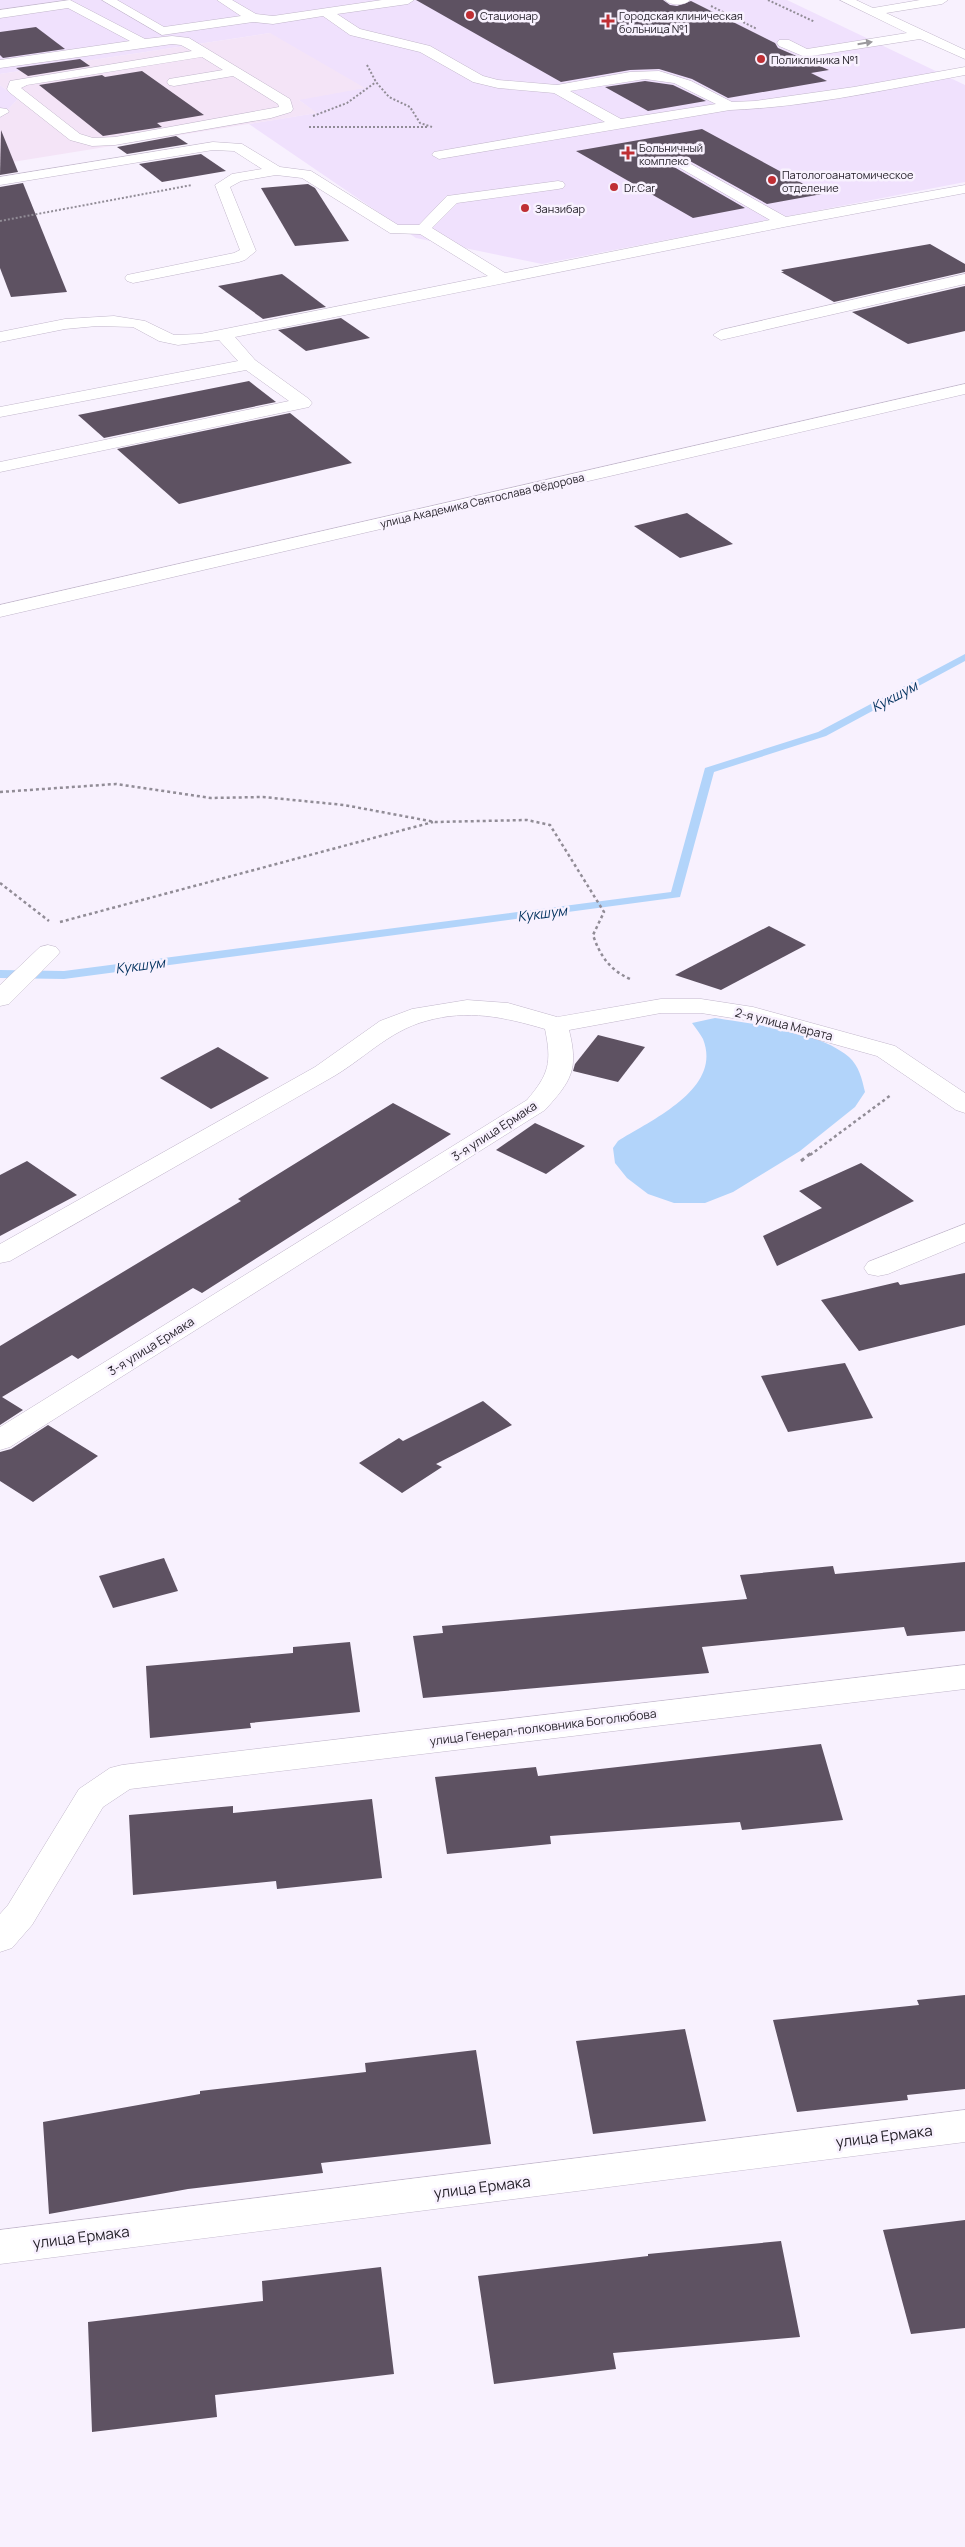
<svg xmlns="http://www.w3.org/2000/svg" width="965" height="2547" font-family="Manrope,sans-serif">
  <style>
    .built { fill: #f0e1fd }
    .education { fill: #f4e4f7 }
    .water { fill: #b2d4fa }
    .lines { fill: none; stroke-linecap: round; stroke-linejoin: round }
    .stream { fill: #b2d4fa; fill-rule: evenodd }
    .building { fill: #5e5262 }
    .minor-casing { stroke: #c2b7cb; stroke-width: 1 }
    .path-far2 { stroke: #918c96; stroke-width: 2; stroke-dasharray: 2 2; stroke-linecap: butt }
    .path-far1 { stroke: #918c96; stroke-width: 2.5; stroke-dasharray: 3 3; stroke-linecap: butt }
    .path { stroke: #918c96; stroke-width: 3; stroke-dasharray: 4 4; stroke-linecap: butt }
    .minor { fill: #fff; fill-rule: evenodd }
    .oneway { fill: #9b999d }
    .poi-dot { fill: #bf2f34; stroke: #f8f1fe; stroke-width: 2 }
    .labels { text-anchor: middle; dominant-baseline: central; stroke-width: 5; stroke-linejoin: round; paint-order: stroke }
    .far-poi-label { font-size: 11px; fill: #211d25; stroke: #f8f1fe; text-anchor: start }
    .far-street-label { font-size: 11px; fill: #211d25; stroke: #f8f1fe }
    .street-label { font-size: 12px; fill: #211d25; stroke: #f8f1fe }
    .water-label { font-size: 14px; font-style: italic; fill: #00315e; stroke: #f8f1fe }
    .near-street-label { font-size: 15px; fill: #211d25; stroke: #f8f1fe }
  </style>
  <rect width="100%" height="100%" fill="#f8f1fe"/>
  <g class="built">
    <path d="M0,0H787L965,85V182L542,264L416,238L249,124L316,113L299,100L270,33L0,74Z"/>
    <path d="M0,85L18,99L0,118Z"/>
  </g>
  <path class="education" d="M270,33L365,88L299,100L317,113L0,164V118L18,99L0,85V74Z"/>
  <path class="water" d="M715,1018C754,1024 818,1031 849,1057C859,1066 862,1079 865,1092L855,1107L800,1151L733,1192L705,1203H674L648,1194L627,1178L615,1163L613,1148L618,1141C651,1120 723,1089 703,1039C700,1034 696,1028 692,1023Z"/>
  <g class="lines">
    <path class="stream" d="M965,654V661L826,736L714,772L680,897L64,979L0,978V970L64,971L671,892L705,768L818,732Z"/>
  </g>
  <g class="building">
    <path d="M416,0H663L670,5L677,6L691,1L775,43L778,48L829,70L811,73L827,81L728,98L692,79L659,69L630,70L561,82Z"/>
    <path d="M36,27L65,49L3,58L0,55V32Z"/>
    <path d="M80,59L90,66L28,76L16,68Z"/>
    <path d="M142,71L204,115L157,123L162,127L103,136L39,85L102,75L105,77Z"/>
    <path d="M645,81L673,85L706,101L648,111L605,87Z"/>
    <path d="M702,129L822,194L767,204L681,156L675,157L671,161L674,167L745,208L693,218L576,151Z"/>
    <path d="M1,130L18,172L0,175Z"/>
    <path d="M176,136L188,144L127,154L117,147Z"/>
    <path d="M201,154L226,171L162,182L139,164Z"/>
    <path d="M23,183L67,292L11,297L0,268V187Z"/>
    <path d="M308,184L315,188L349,241L295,246L261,188Z"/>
    <path d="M930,244L965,264V272L834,302L781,272H784L781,270Z"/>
    <path d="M282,274L326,307L263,319L218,286Z"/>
    <path d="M965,286V331L908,344L852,312Z"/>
    <path d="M341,318L370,338L306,351L278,330Z"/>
    <path d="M249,381L276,402L104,438L78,415Z"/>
    <path d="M290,413L352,463L179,504L117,449Z"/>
    <path d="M687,513L733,544L680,558L634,526Z"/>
    <path d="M769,926L806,945L721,990L675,975Z"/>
    <path d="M598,1035L645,1047L618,1082L573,1071L575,1064Z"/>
    <path d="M218,1047L269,1078L211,1109L160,1078Z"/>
    <path d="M393,1103L451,1134L202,1293L193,1288L78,1359L72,1355L2,1397L23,1410L0,1425V1346L241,1201L238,1199Z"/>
    <path d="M535,1123L585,1146L546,1174L496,1150Z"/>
    <path d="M27,1161L77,1195L0,1236V1175Z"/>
    <path d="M861,1163L914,1201L777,1266L763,1236L822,1208L799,1191Z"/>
    <path d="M965,1273V1325L859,1351L821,1300L898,1282L900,1285Z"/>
    <path d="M845,1363L873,1418L788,1432L761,1376Z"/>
    <path d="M483,1401L512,1425L436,1464L442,1467L402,1493L359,1463L399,1438L403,1441Z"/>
    <path d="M48,1425L98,1456L33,1502L0,1481V1452L11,1449Z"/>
    <path d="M164,1558L178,1591L113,1608L99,1576Z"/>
    <path d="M965,1562V1631L907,1636L904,1627L702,1647L709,1673L423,1698L413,1636L443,1633L442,1626L747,1599L740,1575L833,1566L835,1574Z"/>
    <path d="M350,1642L360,1712L250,1723L251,1728L150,1738L146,1666L293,1653V1647Z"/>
    <path d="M821,1744L843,1820L742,1830L740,1822L550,1836L551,1844L447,1854L435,1777L536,1767L538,1776Z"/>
    <path d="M372,1799L382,1878L277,1889L276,1881L133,1895L129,1815L233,1806V1813Z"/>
    <path d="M965,1995V2089L907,2095L908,2100L797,2112L773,2020L919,2005L917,2000Z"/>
    <path d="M685,2029L706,2121L593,2134L576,2041Z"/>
    <path d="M476,2050L491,2144L321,2163L323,2173L188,2189L49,2214L43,2122L200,2094V2091L366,2072L365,2063Z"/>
    <path d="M965,2220V2328L911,2334L883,2230Z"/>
    <path d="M781,2241L800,2337L613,2353L616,2369L494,2384L478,2276L648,2256V2254Z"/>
    <path d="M381,2267L394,2374L215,2395L217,2417L92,2432L88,2322L263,2301L262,2281Z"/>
  </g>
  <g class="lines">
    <defs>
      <g id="minor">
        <path d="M70,0L145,39L172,36L189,38L290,99L293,109L291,112L271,118L115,145L92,146L70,140L9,92L7,89L10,81L192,51L181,45L172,44L0,68V60L130,41L68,8L0,18V10ZM202,57L223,70L169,79L167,82L169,85L174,86L233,76L278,104L279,107L115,137L93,138L80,134L21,88L27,85Z"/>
        <path d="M102,0H117L164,27L241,16L217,0H232L256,14L273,16L382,0H414L408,4L337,14L360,29L430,46L483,76L498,80L557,85L630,72L659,71L691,81L732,102L755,101L854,87L965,67V75C888,89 809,107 730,110L439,159L432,155L434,152L605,122L554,93L498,88L473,82L420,52L350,35L323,16L273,24L253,22L162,35ZM645,79L674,83L716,104L621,119L570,91Z"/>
        <path d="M665,0H690C685,6 670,6 665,0Z"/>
        <path d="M840,0H856L873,8L920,0H948L942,4L886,13L965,50V59L920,39L805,57L779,46L777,43L779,40H789L807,49L907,33Z"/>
        <path d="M0,108L7,109L9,112L0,117Z"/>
        <path d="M213,142L242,144L280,167L311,171L398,225H419L447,196L558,181L563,182L565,185L563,188L558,189L457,203L432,228L505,273L770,220L675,165L673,162L675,159L680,158L786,217L965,185V193L784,227L235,337L255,360L309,399L312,403L309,407L0,472V462L289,401L246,370L0,417V407L238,361L219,340L178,345L159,341L133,327L97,326L65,329L0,342V332L65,319L114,316L145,321L174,335L200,334L488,276L420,234L390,233L302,178L276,175L241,181L230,187L256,251L245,260L239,262L133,283L127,281L125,278L127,275L234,253L240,250L215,185L232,174L262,169L234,151L213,150L0,185V177Z"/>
        <path d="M965,274V284L721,340L713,335L721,330Z"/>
        <path d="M965,384V394L0,617V605Z"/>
        <path d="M48,945L56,947L60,952L56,957L9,1004L0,1006V985L40,947Z"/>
        <path d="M661,999H701L753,1007L895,1046L965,1093V1113L956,1110L877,1056L751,1021L701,1013H661L569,1030C579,1070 571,1081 545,1110L10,1447L0,1450V1427L527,1100C549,1074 552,1063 545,1029C504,1017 468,1009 426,1021C388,1031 362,1061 329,1079C223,1140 116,1200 10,1261L0,1263V1244L315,1067L380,1021L412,1009L467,1000L508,1003L557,1017Z"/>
        <path d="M965,1224V1242L888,1274L878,1276L868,1274L864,1268L868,1262Z"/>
        <path d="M965,1665V1689L130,1789L103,1807L32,1925L12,1948L0,1952V1914L8,1905L79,1789L110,1768L122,1765Z"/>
        <path d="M965,2110V2142L0,2264V2230Z"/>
      </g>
    </defs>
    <use href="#minor" class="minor-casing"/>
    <g class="path-far2">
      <path d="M768,0L815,22"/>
      <path d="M711,6L757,29"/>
      <path d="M367,65L376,82L389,97L410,107L420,123L432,127"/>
      <path d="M313,116L347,103L376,82"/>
      <path d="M309,127H428"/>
      <path d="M0,221L192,185"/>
    </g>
    <g class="path-far1">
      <path d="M0,792L116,784L211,798L263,797L344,805L435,822L527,820L550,825L604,912L593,935C600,956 610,970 630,979"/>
      <path d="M0,883L49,921"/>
      <path d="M60,922L433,822"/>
      <path d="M810,1155L891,1095"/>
    </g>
    <path class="path" d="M801,1161L811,1153"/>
    <use href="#minor" class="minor"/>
  </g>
  <defs><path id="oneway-solid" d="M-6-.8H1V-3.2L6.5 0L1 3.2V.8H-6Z" transform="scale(1.25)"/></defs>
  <use class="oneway" href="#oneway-solid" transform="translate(865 43) rotate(-9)"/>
  <g class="poi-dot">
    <circle cx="470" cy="15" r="5"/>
    <path d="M605.5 13.5h5v5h5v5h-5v5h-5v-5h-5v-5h5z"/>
    <circle cx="761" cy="59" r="5"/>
    <path d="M625.5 145.5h5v5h5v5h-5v5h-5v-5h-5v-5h5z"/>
    <circle cx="772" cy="180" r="5"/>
    <circle cx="614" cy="187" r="5"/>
    <circle cx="525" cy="208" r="5"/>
  </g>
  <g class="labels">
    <g class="far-poi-label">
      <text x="480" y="15">Стационар</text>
      <text x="619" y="15">Городская клиническая<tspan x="619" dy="13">больница №1</tspan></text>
      <text x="771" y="59">Поликлиника №1</text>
      <text x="639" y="147">Больничный<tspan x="639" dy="13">комплекс</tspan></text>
      <text x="782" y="174">Патологоанатомическое<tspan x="782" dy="13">отделение</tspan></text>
      <text x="624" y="187">Dr.Car</text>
      <text x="535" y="208">Занзибар</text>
    </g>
    <g class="far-street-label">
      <text transform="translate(482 500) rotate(-13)">улица Академика Святослава Фёдорова</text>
    </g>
    <g class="street-label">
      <text transform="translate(784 1024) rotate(14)">2-я улица Марата</text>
      <text transform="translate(494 1131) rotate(-33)">3-я улица Ермака</text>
      <text transform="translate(151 1346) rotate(-32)">3-я улица Ермака</text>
      <text transform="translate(543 1727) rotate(-7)">улица Генерал-полковника Боголюбова</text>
    </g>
    <g class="water-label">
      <text transform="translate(894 696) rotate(-28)">Кукшум</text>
      <text transform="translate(542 913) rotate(-7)">Кукшум</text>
      <text transform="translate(140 965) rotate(-7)">Кукшум</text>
    </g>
    <g class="near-street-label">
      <text transform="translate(884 2136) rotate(-7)">улица Ермака</text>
      <text transform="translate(482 2187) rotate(-7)">улица Ермака</text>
      <text transform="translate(81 2237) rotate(-7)">улица Ермака</text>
    </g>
  </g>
</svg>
